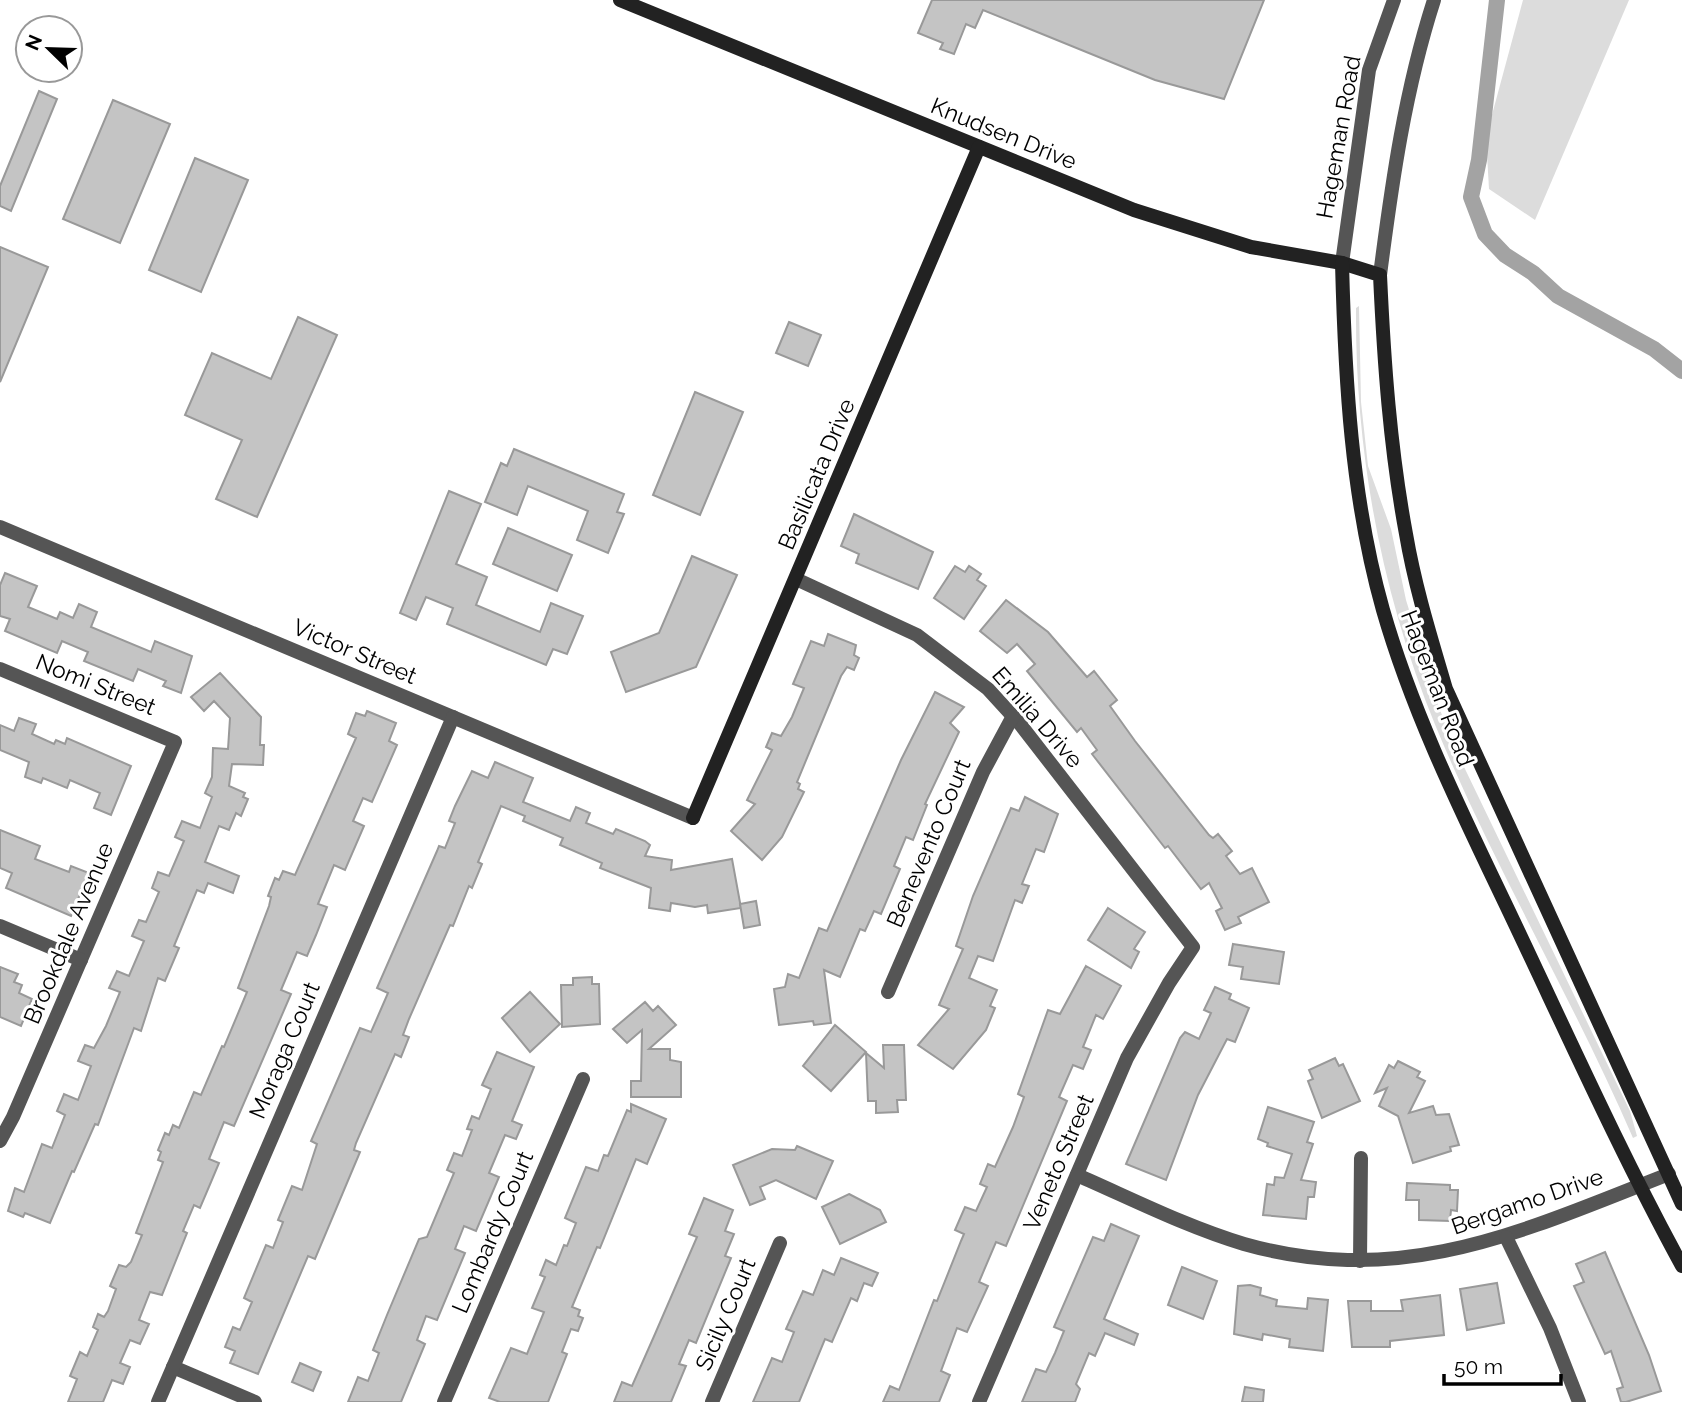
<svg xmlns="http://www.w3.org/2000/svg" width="1682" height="1402" font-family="Raleway,sans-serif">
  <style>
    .green { fill: #dcdcdc }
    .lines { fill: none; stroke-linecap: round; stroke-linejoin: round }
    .canal { stroke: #a3a3a3; stroke-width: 16 }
    .building { fill: #c4c4c4; stroke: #999; stroke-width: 2 }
    .street { stroke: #555; stroke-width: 14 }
    .secondary { stroke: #222; stroke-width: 14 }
    .labels { text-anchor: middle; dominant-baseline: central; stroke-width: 6; stroke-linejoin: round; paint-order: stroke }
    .street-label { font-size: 23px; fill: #000; stroke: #fff }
  </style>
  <rect width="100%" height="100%" fill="#fff"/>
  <g class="green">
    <path d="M1523,0H1629L1535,220L1489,189L1486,137Z"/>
    <path d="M1359,306L1361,402L1368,466L1391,529L1406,600L1439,707L1452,742L1630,1111L1637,1136L1633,1138C1573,999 1494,867 1436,727C1381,593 1355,452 1356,308Z"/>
  </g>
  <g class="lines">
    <path class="canal" d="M1497,0L1479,160L1471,197L1485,234L1505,255L1533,273L1558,296L1654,349L1682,371"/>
  </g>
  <g class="building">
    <path d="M932,0H1264L1224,99L1155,80L983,10L975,28L966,24L954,54L940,49L943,43L918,33Z"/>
    <path d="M39,91L57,99L11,211L0,206V186Z"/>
    <path d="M113,100L170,124L120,243L63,219Z"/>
    <path d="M195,158L248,180L201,292L149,270Z"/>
    <path d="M0,247L48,267L0,382Z"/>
    <path d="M298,317L337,335L257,517L216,499L242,440L185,415L212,353L271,379Z"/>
    <path d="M789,322L821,335L808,366L776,353Z"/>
    <path d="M695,392L743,412L700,515L653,495Z"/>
    <path d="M514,449L624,494L617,512L624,514L608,553L577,540L588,511L528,486L517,515L485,502L501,463L507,466Z"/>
    <path d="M449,491L481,504L456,564L487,577L476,605L540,632L551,603L583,616L567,654L553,649L546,665L447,624L453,608L426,597L416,620L400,613Z"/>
    <path d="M854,514L933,552L918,589L856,563L859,554L841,546Z"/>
    <path d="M508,528L572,555L557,591L493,564Z"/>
    <path d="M692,556L737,575L696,667L626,692L611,652L659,633Z"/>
    <path d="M955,566L965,572L969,566L981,574L977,580L986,586L964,619L934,598Z"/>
    <path d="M5,573L37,586L28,607L57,619L60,612L73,618L79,604L97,612L91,627L151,652L155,641L192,656L181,693L163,686L166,681L138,669L133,681L84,661L88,652L62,641L57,653L5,631L10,619L0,616V585Z"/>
    <path d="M1006,600L1048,632L1087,677L1094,671L1117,700L1110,706L1135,741L1209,835L1213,838L1218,834L1232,851L1226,856L1240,874L1252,868L1269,902L1238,917L1241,923L1225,930L1216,911L1222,908L1209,883L1201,889L1168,846L1165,848L1092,754L1097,750L1081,728L1077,732L1027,671L1035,664L1017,644L1007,653L980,631Z"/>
    <path d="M828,634L856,645L854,655L859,658L854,670L847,667L841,676L797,782L800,784L798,789L804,792L782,837L762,860L731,831L755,804L747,800L772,750L766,747L772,733L781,736L792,717L804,688L793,684L811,641L824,646Z"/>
    <path d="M220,673L261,717L260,745H264L263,765L232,764L229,786L245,793L243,797L248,799L241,816L236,813L229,830L219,826L205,862L239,876L233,893L208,883L204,893L197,890L174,946L179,948L165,981L158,978L141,1031L134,1028L98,1125L95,1124L74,1172L72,1171L50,1223L25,1213L23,1217L8,1211L15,1188L24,1192L42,1144L52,1148L65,1115L57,1111L64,1094L78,1100L91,1066L78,1061L85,1045L94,1048L106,1026L120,992L109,988L117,971L129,976L144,941L132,936L139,920L146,922L159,892L152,888L158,872L169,876L184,841L175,837L182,821L200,828L212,797L205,793L212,777L213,748L228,749L230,718L214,701L204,711L191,697Z"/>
    <path d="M935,692L964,707L950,723L959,732L925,804L927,805L913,840L906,837L894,866L900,869L881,914L874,911L865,931L860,929L840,977L824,970L831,1023L814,1025L813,1021L779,1025L774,989L785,987L788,974L799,978L819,928L827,931L901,760Z"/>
    <path d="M367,711L396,723L389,741L397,745L372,802L363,798L353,821L364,826L345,870L334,865L318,904L327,907L316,935L307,956L297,952L281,990L291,994L234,1126L224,1122L209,1159L219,1163L211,1182L200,1208L194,1205L183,1231L187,1233L162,1295L150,1292L139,1320L149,1324L140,1344L130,1340L120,1363L130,1367L123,1384L112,1380L103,1402H68L77,1379L70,1376L80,1352L87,1356L98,1330L93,1327L98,1314L104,1317L108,1311L116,1289L110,1286L119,1265L126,1267L131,1262L142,1235L136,1233L163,1162L158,1160L161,1152L158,1150L165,1133L169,1135L173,1125L179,1128L194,1092L201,1095L222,1046L224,1047L247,992L238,988L269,906L271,897L268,896L275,878L279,880L283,871L295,875L356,738L348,734L356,713L365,716Z"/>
    <path d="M19,718L36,724L32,734L54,744L56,740L65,744L67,738L131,766L111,815L94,808L100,793L70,780L67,788L43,778L41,783L25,777L29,762L0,750V725L14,731Z"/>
    <path d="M495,762L533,778L523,802L570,821L576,807L590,813L586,823L613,834L616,829L645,841L650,845L645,856L672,860L671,870L732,859L741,908L708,913L707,905L695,907L671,903L670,911L649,908L651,888L600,868L602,863L560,845L563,838L523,821L525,816L501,806L478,862L482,864L472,888L469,886L453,926L450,925L409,1019L403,1035L409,1037L401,1057L395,1054L356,1143L354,1150L360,1152L315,1259L308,1256L258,1374L230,1363L235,1351L225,1347L233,1327L240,1330L252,1302L244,1298L266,1245L273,1248L283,1222L278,1220L292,1186L302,1190L317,1144L311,1141L360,1028L371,1032L378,1016L388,993L377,988L437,851L439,846L445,848L455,823L449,821L455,806L472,771L488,778Z"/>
    <path d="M1025,797L1058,814L1044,852L1036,849L1022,884L1029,886L1022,903L1015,900L993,961L978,956L969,978L997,990L990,1006L995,1008L986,1030L953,1069L918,1045L949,1009L939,1005L963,949L956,946L973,896L1011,808L1019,811Z"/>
    <path d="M0,830L40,846L35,859L69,872L71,866L89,873L71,916L6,888L12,873L0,868Z"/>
    <path d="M756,901L760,925L744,928L740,904Z"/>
    <path d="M1108,908L1145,932L1134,949L1139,952L1131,968L1088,940Z"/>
    <path d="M1233,944L1284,952L1279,984L1241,979L1243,967L1229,965Z"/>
    <path d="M1086,966L1121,986L1103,1019L1096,1015L1083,1047L1091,1050L1083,1069L1073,1065L1059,1097L1067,1101L1006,1246L996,1242L979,1282L988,1286L967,1332L957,1328L941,1371L950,1375L939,1402H883L890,1386L899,1390L934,1300L937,1301L961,1241L964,1234L955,1230L965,1207L976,1211L987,1187L980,1184L988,1164L995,1167L1013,1127L1024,1097L1018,1094L1048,1010L1060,1014Z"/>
    <path d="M0,967L18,974L14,982L22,985L19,993L32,999L21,1026L0,1017Z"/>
    <path d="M592,977V984H599L600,1024L562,1027L561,985H573V978Z"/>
    <path d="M1215,987L1231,994L1229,999L1249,1008L1235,1042L1227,1039L1198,1095L1166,1180L1126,1164L1180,1038L1185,1032L1199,1039L1211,1013L1204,1010Z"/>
    <path d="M530,992L560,1024L530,1052L502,1018Z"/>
    <path d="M645,1002L653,1011L658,1006L676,1025L649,1049H670V1060L681,1062V1097H631V1081H641L642,1030L627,1043L613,1029Z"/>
    <path d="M835,1025L866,1052L831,1091L803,1066Z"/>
    <path d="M883,1045H904L906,1100H897L898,1112L876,1113V1101H868L866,1053L884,1068Z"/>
    <path d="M497,1052L534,1067L512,1121L522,1125L516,1139L505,1135L489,1173L499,1177L476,1231L464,1226L455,1249L465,1253L437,1320L426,1316L417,1340L425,1344L401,1402H348L358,1377L368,1381L379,1353L373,1350L387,1315L419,1239L427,1237L454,1173L447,1170L454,1153L462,1156L472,1130L467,1129L472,1116L479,1119L491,1089L482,1085Z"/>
    <path d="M1335,1058L1339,1066L1343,1064L1360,1101L1322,1118L1308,1081L1313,1079L1309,1070Z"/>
    <path d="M1398,1061L1420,1072L1417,1077L1425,1081L1409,1113L1433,1106L1436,1115L1449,1114L1459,1145L1450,1147L1451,1151L1413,1163L1398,1116L1379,1106L1387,1088L1375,1093L1389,1065L1394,1068Z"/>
    <path d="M631,1104L666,1119L647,1164L636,1159L600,1248L597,1247L572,1307L580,1310L578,1316L583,1318L578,1331L571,1329L562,1352L567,1354L548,1402H500L489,1398L511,1348L527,1354L544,1312L532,1308L545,1277L540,1275L546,1260L556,1265L564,1245L567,1246L576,1223L565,1218L586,1167L598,1171L604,1155L608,1156L627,1110L631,1112Z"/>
    <path d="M1268,1107L1314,1122L1307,1142L1313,1144L1301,1180L1316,1182L1314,1197H1308L1306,1219L1263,1215L1267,1184L1274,1185L1275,1177L1284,1178L1292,1154L1267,1146L1268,1143L1258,1139Z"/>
    <path d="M797,1146L833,1161L816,1199L776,1180L760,1187L765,1199L750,1205L733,1165L772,1149L795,1150Z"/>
    <path d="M1407,1183L1450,1185V1190H1458L1457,1211L1451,1210L1450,1221L1419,1220V1200H1406Z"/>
    <path d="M849,1194L880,1210L886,1222L840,1244L822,1207Z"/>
    <path d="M704,1198L733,1210L725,1231L734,1234L725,1256L731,1258L696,1343L689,1340L679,1364L686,1366L671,1402H614L622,1382L632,1386L655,1334L697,1237L689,1234Z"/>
    <path d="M1111,1224L1139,1236L1104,1319L1138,1334L1134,1345L1105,1333L1095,1356L1089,1353L1076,1384L1080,1389L1075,1402H1022L1036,1369L1046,1372L1055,1353L1064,1331L1054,1327L1093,1237L1104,1241Z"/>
    <path d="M1605,1252L1649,1355L1661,1391L1626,1402H1621L1617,1389L1623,1387L1611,1351L1605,1354L1574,1286L1584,1282L1576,1264Z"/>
    <path d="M841,1258L878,1273L872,1286L864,1283L857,1301L851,1298L832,1342L825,1339L799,1402H753L772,1358L782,1362L794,1332L786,1329L803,1291L813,1295L823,1270L834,1275Z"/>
    <path d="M1182,1267L1217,1281L1203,1319L1168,1305Z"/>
    <path d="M1497,1283L1504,1323L1467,1330L1460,1289Z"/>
    <path d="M1250,1285L1261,1288L1260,1295L1277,1300L1276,1306L1307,1309L1308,1298L1328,1300L1323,1351L1289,1347L1290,1339L1263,1334L1262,1340L1234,1334L1238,1286Z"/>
    <path d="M1440,1295L1444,1335L1390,1341V1347H1352L1348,1301H1371V1311H1403L1401,1300Z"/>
    <path d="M300,1363L321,1372L313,1391L292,1382Z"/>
    <path d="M1245,1387L1264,1390L1263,1402H1242Z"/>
  </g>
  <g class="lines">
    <g class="street">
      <path d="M1342,263L1369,70L1394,0"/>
      <path d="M1380,275C1392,182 1405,90 1434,0"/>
      <path d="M0,527L693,818"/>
      <path d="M796,579L917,635L988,689L1020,724L1193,947L1169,983L1127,1058L979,1402"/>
      <path d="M0,669L175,742L13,1117L0,1141"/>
      <path d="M0,926L81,960"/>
      <path d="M888,992L983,772L1013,716"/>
      <path d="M1077,1175C1132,1199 1187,1227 1244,1244C1403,1289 1523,1231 1669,1174"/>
      <path d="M1506,1237L1550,1328L1579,1402"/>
      <path d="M1360,1261L1361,1158"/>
      <path d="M173,1367L255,1402"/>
      <path d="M158,1402L453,717"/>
      <path d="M444,1402L583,1079"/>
      <path d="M712,1402L780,1243"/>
    </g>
    <g class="secondary">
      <path d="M620,0L1134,210L1251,247L1342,263L1380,275C1384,362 1390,448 1406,534C1415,587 1431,638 1446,689L1682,1204"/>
      <path d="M1342,263C1345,379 1351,497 1383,610C1414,718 1466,821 1514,922C1569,1038 1621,1154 1682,1266"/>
      <path d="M693,818L979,147"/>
    </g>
  </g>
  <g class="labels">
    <g class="street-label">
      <text transform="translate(1004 133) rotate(22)">Knudsen Drive</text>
      <text transform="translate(1338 137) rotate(-80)">Hageman Road</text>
      <text transform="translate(816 474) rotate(-67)">Basilicata Drive</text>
      <text transform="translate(355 651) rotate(23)">Victor Street</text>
      <text transform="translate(96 684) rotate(22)">Nomi Street</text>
      <text transform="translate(1438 688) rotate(69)">Hageman Road</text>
      <text transform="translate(1038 717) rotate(49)">Emilia Drive</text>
      <text transform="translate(928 843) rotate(-67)">Benevento Court</text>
      <text transform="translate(68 933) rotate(-67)">Brookdale Avenue</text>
      <text transform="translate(284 1050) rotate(-67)">Moraga Court</text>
      <text transform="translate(1058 1162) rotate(-67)">Veneto Street</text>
      <text transform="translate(1527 1201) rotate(-19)">Bergamo Drive</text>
      <text transform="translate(492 1232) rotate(-67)">Lombardy Court</text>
      <text transform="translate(725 1314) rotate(-67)">Sicily Court</text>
    </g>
  </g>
  <g transform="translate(49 49) rotate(293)"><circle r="33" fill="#ffffff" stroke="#999999" stroke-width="2"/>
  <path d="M0-5L12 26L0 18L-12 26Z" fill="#000000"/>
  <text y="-10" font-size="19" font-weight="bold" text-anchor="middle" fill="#000000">N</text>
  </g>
  <path d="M1444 1374v10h117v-10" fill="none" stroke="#000000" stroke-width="3.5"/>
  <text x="1454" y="1374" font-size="21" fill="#000000" stroke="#ffffff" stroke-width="5" paint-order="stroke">50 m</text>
</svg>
